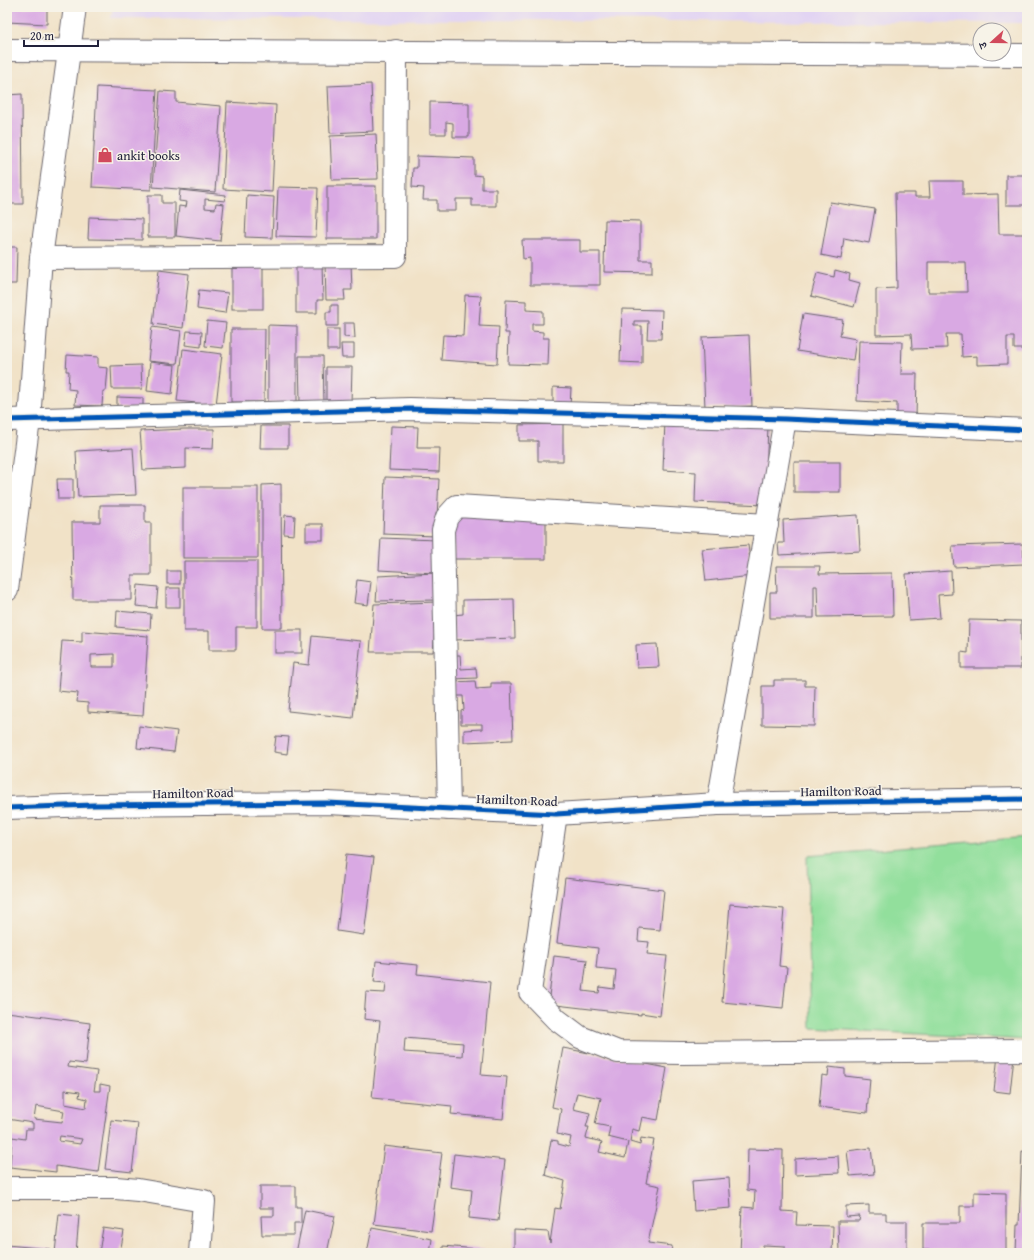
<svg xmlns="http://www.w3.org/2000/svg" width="1034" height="1260" font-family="'Gentium Book Plus','Noto Serif Devanagari',serif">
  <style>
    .built { fill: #e2d4f3 }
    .green { fill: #92df9c; stroke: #5a806c }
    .building { fill: #d9a9e3; fill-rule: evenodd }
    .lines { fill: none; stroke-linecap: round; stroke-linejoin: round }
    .minor-casing { stroke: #6a656c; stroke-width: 24 }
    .minor { stroke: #fff; stroke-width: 22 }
    .cycleway-casing { stroke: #f7f3e8; stroke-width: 8 }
    .cycleway { stroke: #0057b8; stroke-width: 5 }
    .labels { text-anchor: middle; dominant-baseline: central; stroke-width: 3; stroke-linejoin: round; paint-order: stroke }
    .poi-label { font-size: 13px; fill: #22223b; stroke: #f7f3e8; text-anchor: start }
    .street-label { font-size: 13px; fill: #22223b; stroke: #f7f3e8 }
  </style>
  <rect width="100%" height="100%" fill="#f7f3e8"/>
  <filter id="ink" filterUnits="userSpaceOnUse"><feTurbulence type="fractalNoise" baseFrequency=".025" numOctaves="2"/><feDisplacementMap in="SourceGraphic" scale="8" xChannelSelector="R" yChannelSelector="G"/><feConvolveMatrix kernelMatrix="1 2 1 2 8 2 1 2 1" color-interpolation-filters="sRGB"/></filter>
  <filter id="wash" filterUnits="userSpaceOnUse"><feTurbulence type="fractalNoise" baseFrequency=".012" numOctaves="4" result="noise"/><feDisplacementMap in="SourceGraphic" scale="16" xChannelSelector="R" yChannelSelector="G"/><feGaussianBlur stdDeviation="0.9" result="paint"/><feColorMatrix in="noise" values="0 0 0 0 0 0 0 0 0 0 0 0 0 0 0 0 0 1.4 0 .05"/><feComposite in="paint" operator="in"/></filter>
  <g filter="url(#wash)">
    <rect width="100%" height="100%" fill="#f1e2c7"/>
    <path class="built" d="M113,7H1027V23L111,18Z"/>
    <path class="green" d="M1027,837V1040L811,1028L807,856Z"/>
    <g id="blocks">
      <g class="building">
        <path d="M7,7H47V24L7,22Z"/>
        <path d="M371,84L373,131L330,133L328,86Z"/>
        <path d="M97,87L157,90L151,190L92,187Z"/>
        <path d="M160,91L176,92V102L221,106L215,192L153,187Z"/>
        <path d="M22,94L23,204H7V95Z"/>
        <path d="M227,102L276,105L272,192L223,189Z"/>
        <path d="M430,102L469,103V137H453V123L446,122V134H430Z"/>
        <path d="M376,134L378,179L332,180L330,136Z"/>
        <path d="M417,156L474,158V175L482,176V189H496V206H472V199H456V211H437V200H423L424,188L412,187L413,168H417Z"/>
        <rect x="1006" y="175" width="21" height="30"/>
        <path d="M929,181H963V195L998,194L999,234H1026L1027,349H1014V337H1007V364L977,365V356L962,357L961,334H946L947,348L912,349L911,334L876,335V289L897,288L895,193H915V197H930ZM928,262H966L967,292H928Z"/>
        <rect x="327" y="186" width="49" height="53"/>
        <path d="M278,187L318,188L316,237L276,236Z"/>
        <path d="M180,190L226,195L225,201L205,199V208L215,209L216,203L224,204L220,241L176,236L179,206L186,207L187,202L179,201Z"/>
        <path d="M148,195H162V203H175V237H148Z"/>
        <path d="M247,195L274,197L272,238L245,237Z"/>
        <path d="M830,202L875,209L869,243L844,238L841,259L821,255Z"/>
        <path d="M89,217L142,219V240L88,239Z"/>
        <path d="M605,220L640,221V260H652V273L604,272Z"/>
        <path d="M522,240H580V252H600V285H530V258L523,259Z"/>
        <path d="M7,247H17L16,284H7Z"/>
        <rect x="232" y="260" width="31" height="49"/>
        <path d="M296,263H322L323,300H317V313H296Z"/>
        <path d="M325,263H351L352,290H344L345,300H326Z"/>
        <path d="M159,270L189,274L183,328L153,324Z"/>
        <path d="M835,270L850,274L849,280L860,283L854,307L811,296L817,273L834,277Z"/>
        <path d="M199,290L228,293L225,313L197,309Z"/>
        <path d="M465,295L481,296L479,326L499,327L497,364L441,360L443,335L463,336Z"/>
        <path d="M506,300L526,301V310L543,311V324H532V331L543,332V338H549L548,365L508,364L509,333H505Z"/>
        <path d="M331,305H338V326H326V312H331Z"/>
        <path d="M622,309L662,310L661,339H647L648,321H634V326H642V363L620,362Z"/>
        <path d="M803,314L843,320L840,336L856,339L853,360L797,351Z"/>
        <path d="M207,321L226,323L223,348L205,346Z"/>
        <path d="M344,323H354L355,338L344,337Z"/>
        <path d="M268,325L297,326V403H268Z"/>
        <path d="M152,327L181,331L177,364L148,361Z"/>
        <path d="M231,329H265L264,402H231Z"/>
        <rect x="327" y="329" width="12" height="21"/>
        <path d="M187,331L202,332L201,347L185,345Z"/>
        <path d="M749,335L752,406L705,408L702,337Z"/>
        <path d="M859,341L902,342L901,374H917L916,418H897V403L857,401Z"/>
        <path d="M341,344H354V358H342Z"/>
        <path d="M183,349L222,354L216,405L177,401Z"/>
        <path d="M67,355L98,357V367L108,368L106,391H103L102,406L75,405L76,390L68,389L69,371H66Z"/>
        <path d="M299,356H323L324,403H300Z"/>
        <path d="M150,362L175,365L172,394L147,391Z"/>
        <path d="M141,365L142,389H112L111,366Z"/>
        <path d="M326,367H352L351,403L326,402Z"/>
        <path d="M553,387L571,388L570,407H553Z"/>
        <path d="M117,397L143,398V408H117Z"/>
        <path d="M665,421L768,425L765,505L695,502L696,472L663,470Z"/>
        <path d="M563,424V461H538V441H519V425Z"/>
        <path d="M261,426H288V448H260Z"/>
        <path d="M391,426L418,427L417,448H440L439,472L389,470Z"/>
        <path d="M184,429H214L213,449L186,448V468L143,470L140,431Z"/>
        <path d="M133,448L136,495L78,497L76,451Z"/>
        <rect x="794" y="462" width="46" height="30"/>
        <path d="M385,477L439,479L436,536L383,534Z"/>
        <path d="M57,479H73V499H58Z"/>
        <path d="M281,484L282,628H262V485Z"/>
        <rect x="183" y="487" width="75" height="71"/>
        <path d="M100,505H145V523H151V575H132V600H73L72,522H100Z"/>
        <path d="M285,515L295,516L294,535L284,534Z"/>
        <path d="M546,515V559H454L453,516Z"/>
        <path d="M858,515L860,551L779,555L778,543H784L783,520Z"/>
        <rect x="306" y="524" width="17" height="16"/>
        <path d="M381,538L437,540V600L376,601L378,576L434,573L379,570Z"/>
        <path d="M1023,544L1024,564L954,567L952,546Z"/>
        <path d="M748,545L752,576L706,581L702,549Z"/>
        <path d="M184,561H257V627H236V650H209V631H184Z"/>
        <path d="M776,566H820L819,574L892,573L893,616L818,617L817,586H814V618H770V592H777Z"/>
        <rect x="167" y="571" width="13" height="13"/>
        <path d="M951,571L952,594L938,595L940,618L909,620L906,574Z"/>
        <path d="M357,580L371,582L368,605L354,603Z"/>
        <path d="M138,585L158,587L156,608L136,606Z"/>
        <rect x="166" y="588" width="14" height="19"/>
        <path d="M514,599L515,638L454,640L453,615L463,614V600Z"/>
        <path d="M437,602L433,652H370L374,604Z"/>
        <path d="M117,611L151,614L150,630L116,627Z"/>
        <path d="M969,620L1021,621V668H961V652L968,653Z"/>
        <rect x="275" y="630" width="27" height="23"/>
        <path d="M82,631L148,636L143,716L88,712V703L77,702L78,693L58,691L62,641L82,642ZM114,654V667H91V655Z"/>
        <path d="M312,636L361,641L353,718L288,711L293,663L309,665Z"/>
        <path d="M657,644L659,667L637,668L636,645Z"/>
        <path d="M453,655H460L461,669L476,668L477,678L454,679Z"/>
        <path d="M774,680H805V686H815L814,726L762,725V686H774Z"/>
        <path d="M475,681L476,689L491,688V683H511L513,740L464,742V730L482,729V724H461V711L464,710L463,696H454L453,682Z"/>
        <path d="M139,726L177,731L174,752L137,748Z"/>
        <path d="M276,736L289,737L287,754L274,752Z"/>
        <path d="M346,854L374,857L364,935L337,931Z"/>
        <path d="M565,878L664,890L660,930L639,928L638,941L649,942L647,954L667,956L660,1016L641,1013V1015L548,1004L554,956L587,960L583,991L599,993L600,987L614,989L616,970L596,968L598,948L557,943Z"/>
        <path d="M730,904L784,909L779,966L787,967L783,1008L722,1002Z"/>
        <path d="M376,961L418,965L417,974L490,982L481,1075L507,1077L503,1119L451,1114L452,1106L372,1098L380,1021L364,1019L366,992L385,993L386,983L374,982ZM405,1038L463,1043L462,1056L404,1052Z"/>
        <path d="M7,1012L90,1023L86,1064L69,1062L68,1067L97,1071L94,1091H100V1084L110,1086L98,1172L56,1166V1172L10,1167L12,1137L25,1139L26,1129H33V1123L7,1119ZM65,1090L80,1092L79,1097L87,1099L86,1108L65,1104ZM36,1106L64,1111L62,1122L34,1119ZM60,1136L82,1139L80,1144L59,1141Z"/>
        <path d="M563,1048L667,1068L658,1120L642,1117L639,1131L632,1129L630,1142L640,1145L641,1138L654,1140L646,1183L660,1186L648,1243L672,1246L671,1253H514V1230L548,1232L550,1243L555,1208L560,1209L565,1181L545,1175L551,1140L558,1141V1144L569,1147L571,1137L557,1134L561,1109L552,1107ZM577,1093L601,1098L595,1124L610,1127L608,1137L628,1142L625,1158L599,1152L602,1142L586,1138L589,1127H586L590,1113L573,1109Z"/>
        <path d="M998,1055L1014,1056L1010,1093L994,1091Z"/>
        <path d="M829,1067L845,1069V1076L870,1079L867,1113L819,1107L822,1075L828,1076Z"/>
        <path d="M111,1120L138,1123L132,1172L105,1169Z"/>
        <path d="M384,1146L442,1153L431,1231L374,1224Z"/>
        <path d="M871,1148L874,1174L850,1176L847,1151Z"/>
        <path d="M748,1149L783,1150L782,1211L797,1212L796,1225L833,1226L832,1253H785V1246L763,1245V1253H740L742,1207L754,1208L755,1191L747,1190Z"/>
        <path d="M1022,1151L1027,1152V1253H1016L1017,1225H1019Z"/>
        <path d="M454,1154L505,1160L498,1221L469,1218L472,1190L450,1187Z"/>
        <path d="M838,1156L839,1173L795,1175V1159Z"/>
        <path d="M729,1178L731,1208L694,1211L692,1181Z"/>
        <path d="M260,1186H296V1207H301V1223H294V1235H262L261,1216H274V1208H260Z"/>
        <path d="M974,1192L1006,1193V1251L923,1250V1223H960V1206H974Z"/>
        <path d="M869,1205V1213H886V1221H907V1253H839L838,1221H859L860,1216L846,1217V1206Z"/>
        <path d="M305,1210L335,1216L327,1253H296Z"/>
        <path d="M59,1214L79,1216L76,1253H55Z"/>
        <path d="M103,1228L124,1231L120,1253H99Z"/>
        <path d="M372,1228L432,1239L430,1253H367Z"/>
        <path d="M7,1245L50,1249V1253H7Z"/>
        <path d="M443,1246L489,1250V1253H443Z"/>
      </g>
    </g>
  </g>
  <g filter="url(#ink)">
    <use href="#blocks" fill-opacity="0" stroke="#6a656c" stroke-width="1"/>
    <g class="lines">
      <defs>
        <g id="minor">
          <path d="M7,50L1027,55"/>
          <path d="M41,258L395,256L396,51"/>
          <path d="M7,420L410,409L785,419L1027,430"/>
          <path d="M7,590L29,420L41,258L75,7"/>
          <path d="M718,804L785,419"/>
          <path d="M7,808L94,805L327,803L556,814L718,804L1027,799"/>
          <path d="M449,809L443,530L447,517L457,506L767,525"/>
          <path d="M556,814L530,992L556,1019L580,1037L618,1052L681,1053L1027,1050"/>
          <path d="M7,1188H116L138,1190L204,1201L200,1253"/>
        </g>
      </defs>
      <use href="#minor" class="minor-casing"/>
      <use href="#minor" class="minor"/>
      <defs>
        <g id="cycleway">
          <path d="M7,420L410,409L785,419L1027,430"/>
          <path d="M7,808L94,805L327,803L556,814L718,804L1027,799"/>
        </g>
      </defs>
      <use href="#cycleway" class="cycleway-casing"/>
      <use href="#cycleway" class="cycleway"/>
    </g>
  </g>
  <defs>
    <symbol id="shop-bare" viewBox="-9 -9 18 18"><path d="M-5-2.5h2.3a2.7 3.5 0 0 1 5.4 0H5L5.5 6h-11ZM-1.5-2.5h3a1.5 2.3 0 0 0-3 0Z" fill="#d1495b" stroke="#f7f3e8" stroke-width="2.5" paint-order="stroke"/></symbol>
  </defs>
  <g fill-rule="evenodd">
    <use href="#shop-bare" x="94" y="144" width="22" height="22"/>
  </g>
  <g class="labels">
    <g class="poi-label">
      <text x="117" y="155">ankit books</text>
    </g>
    <g class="street-label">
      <text transform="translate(841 791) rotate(-1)">Hamilton Road</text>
      <text transform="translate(193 793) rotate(-1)">Hamilton Road</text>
      <text transform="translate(517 800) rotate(2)">Hamilton Road</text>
    </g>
  </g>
  <rect width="1034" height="1260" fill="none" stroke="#f7f3e8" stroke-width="24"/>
  <g transform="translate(992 42) rotate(249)"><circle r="19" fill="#f7f3e8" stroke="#a29fa3"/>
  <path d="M0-3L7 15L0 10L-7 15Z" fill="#d1495b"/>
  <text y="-6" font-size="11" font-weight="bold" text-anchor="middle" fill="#22223b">उ</text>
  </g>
  <path d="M24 40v6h74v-6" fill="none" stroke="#22223b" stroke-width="2"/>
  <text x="30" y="40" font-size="12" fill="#22223b" stroke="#f7f3e8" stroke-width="3" paint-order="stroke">20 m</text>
</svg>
